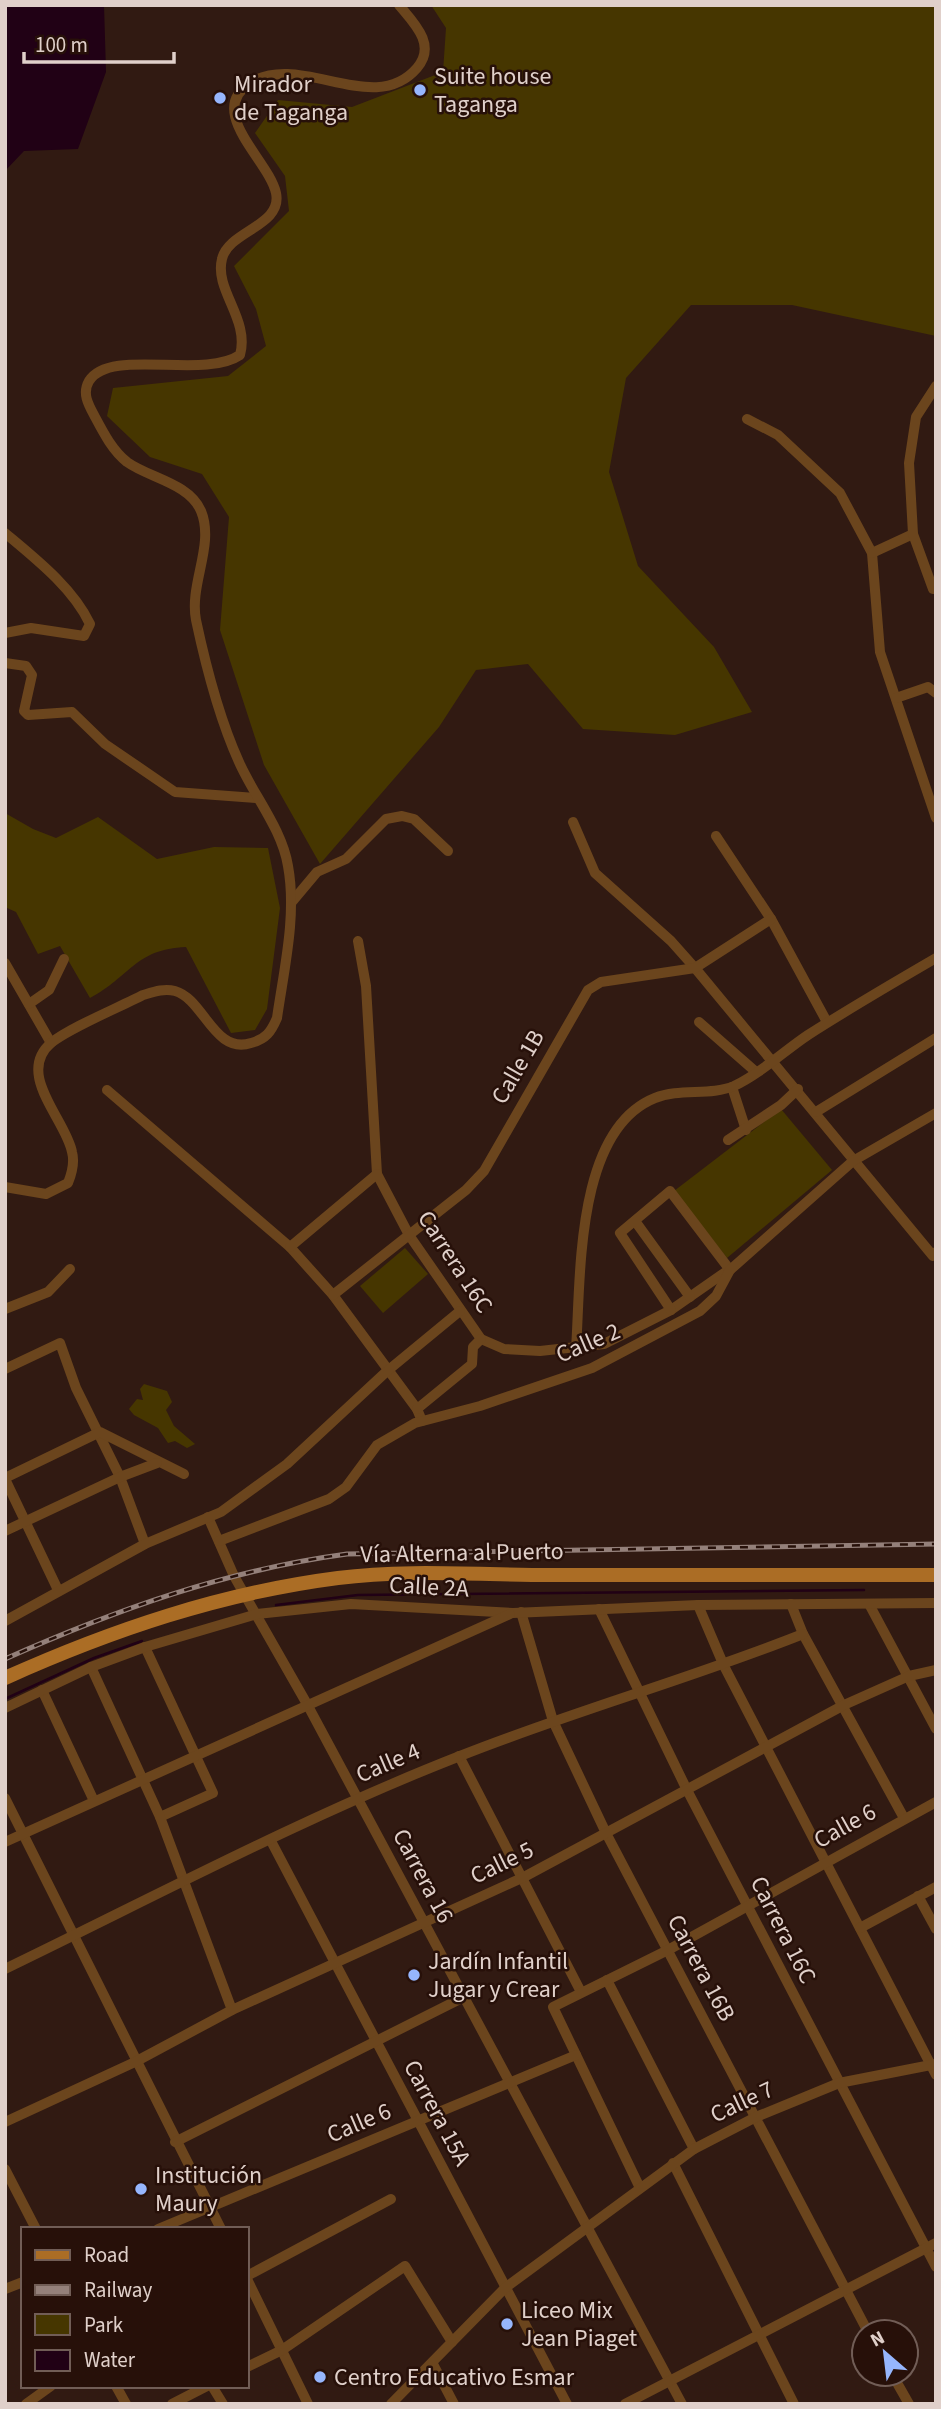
<svg xmlns="http://www.w3.org/2000/svg" width="941" height="2409" font-family="'Source Sans 3',sans-serif">
  <style>
    .green { fill: #463600 }
    .water { fill: #210115 }
    .lines { fill: none; stroke-linecap: round; stroke-linejoin: round }
    .stream { stroke: #210115; stroke-width: 2.5 }
    .minor { stroke: #6b451d; stroke-width: 10 }
    .major { stroke: #ab6d25; stroke-width: 14 }
    .rail-casing { stroke: #94807a; stroke-width: 5 }
    .rail { stroke: #271009; stroke-width: 2.5; stroke-dasharray: 8; stroke-linecap: butt }
    .poi-dot { fill: #96b6fd; stroke: #271009; stroke-width: 2.5 }
    .labels { text-anchor: middle; dominant-baseline: central; stroke-width: 5; stroke-linejoin: round; paint-order: stroke }
    .poi-label { font-size: 24px; fill: #e0d0ca; stroke: #271009; text-anchor: start }
    .street-label { font-size: 24px; fill: #e0d0ca; stroke: #271009 }
  </style>
  <rect width="100%" height="100%" fill="#311a12"/>
  <g class="green">
    <path d="M431,5H936V336L792,305H691L626,378L609,472L638,566L714,647L752,712L675,735L583,729L528,664L476,670L439,727L320,864L264,765L220,630L229,517L202,474L150,457L107,416L113,388L228,376L266,346L256,309L234,266L289,211L285,176L255,133L278,100L352,107L443,72L446,28Z"/>
    <path d="M5,813L33,829L56,838L98,817L157,859L214,847L268,848L280,908L267,1009L255,1030L231,1033L186,947C135,949 130,977 90,998L60,946L38,954L16,912L5,907Z"/>
    <path d="M781,1109L832,1170L727,1258L674,1191Z"/>
    <path d="M405,1248L428,1274L383,1313L360,1286Z"/>
    <path d="M144,1384L167,1391L172,1402L166,1410L174,1426L195,1444L187,1448L175,1441L168,1443L158,1428L134,1415L129,1409L137,1399L143,1400L140,1389Z"/>
  </g>
  <path class="water" d="M5,5H104L106,72L78,149L24,151L5,171Z"/>
  <g class="lines">
    <g class="stream">
      <path d="M276,1605L358,1595L864,1590"/>
      <path d="M5,1699L94,1658L142,1641"/>
    </g>
    <g class="minor">
      <path d="M747,419L778,435L840,493L872,553L880,652L936,818"/>
      <path d="M5,533C36,559 73,588 90,624L84,636L31,628L5,633"/>
      <path d="M872,553L913,534"/>
      <path d="M933,589L913,534L909,463L916,417L936,386"/>
      <path d="M5,663L26,666L32,675L24,711L28,715L72,712L105,744L175,792L256,798"/>
      <path d="M896,698L928,687L936,693"/>
      <path d="M573,822L595,873L671,941L695,968L933,1256L936,1252"/>
      <path d="M716,836L771,919L827,1022"/>
      <path d="M291,903L317,872L346,859L386,819L402,816L414,819L448,851"/>
      <path d="M358,941L366,986L377,1174L409,1235L481,1339L504,1349L540,1351L604,1344L671,1310L727,1271"/>
      <path d="M5,963L51,1043"/>
      <path d="M29,1004L49,990L64,959"/>
      <path d="M699,1022L756,1072"/>
      <path d="M732,1087L746,1130"/>
      <path d="M107,1090L290,1247L333,1295L417,1409L422,1421"/>
      <path d="M816,1112L936,1038"/>
      <path d="M728,1140L781,1105L798,1089"/>
      <path d="M5,1187L46,1194L68,1183C72,1173 75,1163 72,1152C66,1120 15,1074 51,1043C69,1028 120,1007 143,995C153,992 164,988 175,991C204,999 214,1055 251,1043C266,1039 271,1032 277,1018C284,969 297,915 288,866C282,829 254,796 239,762C219,718 206,667 196,620C189,584 215,545 201,511C189,483 149,478 127,462C112,450 103,432 94,415C88,404 82,393 89,381C110,347 203,380 240,355C250,319 214,290 222,259C228,231 283,226 276,193C269,160 205,112 250,83C300,51 374,118 417,68C437,45 414,23 399,5"/>
      <path d="M635,1221L690,1297"/>
      <path d="M290,1247L377,1174"/>
      <path d="M333,1295L466,1190L484,1171L588,990L601,982L695,968L771,919"/>
      <path d="M5,1309L48,1292L70,1269"/>
      <path d="M671,1310L620,1233L670,1191L730,1270"/>
      <path d="M576,1349C581,1277 575,1130 655,1098C680,1088 710,1096 734,1086C760,1074 784,1051 808,1035C850,1008 893,983 936,958"/>
      <path d="M5,1369L60,1343L76,1388L120,1477L145,1544"/>
      <path d="M417,1409L472,1364L473,1347L481,1339"/>
      <path d="M5,1478L100,1432L184,1474"/>
      <path d="M5,1479L58,1590"/>
      <path d="M208,1517L234,1576L307,1704L682,2404"/>
      <path d="M5,1531L120,1477L157,1463"/>
      <path d="M219,1541L329,1499L346,1487L377,1445L415,1423L480,1406L592,1368L700,1311L716,1296L730,1270L853,1161L936,1113"/>
      <path d="M791,1604L803,1634L904,1818"/>
      <path d="M869,1604L936,1729"/>
      <path d="M698,1605L724,1666L936,2075"/>
      <path d="M599,1609L687,1790L936,2267"/>
      <path d="M521,1612L553,1721L606,1833L868,2332"/>
      <path d="M5,1621L145,1544L221,1512L287,1464L386,1372L460,1311"/>
      <path d="M145,1647L213,1793L160,1817"/>
      <path d="M91,1667L160,1817L232,2010"/>
      <path d="M42,1690L94,1801"/>
      <path d="M5,1708L91,1667L145,1647L257,1614L351,1604L513,1613L698,1605L936,1603"/>
      <path d="M459,1756L581,1992"/>
      <path d="M5,1798L221,2229"/>
      <path d="M271,1841L567,2404"/>
      <path d="M5,1842L510,1614"/>
      <path d="M918,1896L936,1929"/>
      <path d="M860,1928L936,1887"/>
      <path d="M5,1969C156,1896 304,1817 460,1756C573,1711 690,1679 803,1634"/>
      <path d="M607,1980L694,2149"/>
      <path d="M5,2122L135,2062L232,2010L524,1877L844,1705L909,1676L936,1670"/>
      <path d="M175,2142L464,1997"/>
      <path d="M673,2163L794,2404"/>
      <path d="M5,2169L36,2229"/>
      <path d="M640,2188L553,2007L668,1950L936,1802"/>
      <path d="M158,2229L576,2055"/>
      <path d="M247,2276L391,2199"/>
      <path d="M247,2279L308,2404"/>
      <path d="M5,2289L23,2282"/>
      <path d="M433,2364L454,2404"/>
      <path d="M247,2367L282,2350L405,2266L452,2342"/>
      <path d="M892,2374L909,2404"/>
      <path d="M116,2386L126,2404"/>
      <path d="M212,2386L223,2404"/>
      <path d="M26,2404L51,2386"/>
      <path d="M172,2404L207,2386"/>
      <path d="M391,2404L505,2288L694,2149L756,2117L839,2083L936,2064"/>
      <path d="M625,2404L936,2243"/>
    </g>
    <path class="major" d="M5,1678C112,1630 221,1593 338,1578C407,1569 480,1575 550,1575C678,1575 807,1575 936,1575"/>
    <defs>
      <path id="rail" d="M5,1659C115,1610 227,1570 347,1554L936,1544"/>
    </defs>
    <use href="#rail" class="rail-casing"/>
    <use href="#rail" class="rail"/>
  </g>
  <g class="poi-dot">
    <circle cx="420" cy="90" r="7"/>
    <circle cx="220" cy="98" r="7"/>
    <circle cx="414" cy="1975" r="7"/>
    <circle cx="141" cy="2189" r="7"/>
    <circle cx="507" cy="2324" r="7"/>
    <circle cx="320" cy="2377" r="7"/>
  </g>
  <g class="labels">
    <g class="poi-label">
      <text x="434" y="76">Suite house<tspan x="434" dy="28">Taganga</tspan></text>
      <text x="234" y="84">Mirador<tspan x="234" dy="28">de Taganga</tspan></text>
      <text x="428" y="1961">Jardín Infantil<tspan x="428" dy="28">Jugar y Crear</tspan></text>
      <text x="155" y="2175">Institución<tspan x="155" dy="28">Maury</tspan></text>
      <text x="521" y="2310">Liceo Mix<tspan x="521" dy="28">Jean Piaget</tspan></text>
      <text x="334" y="2377">Centro Educativo Esmar</text>
    </g>
    <g class="street-label">
      <text transform="translate(518 1067) rotate(-60)">Calle 1B</text>
      <text transform="translate(455 1262) rotate(57)">Carrera 16C</text>
      <text transform="translate(588 1343) rotate(-23)">Calle 2</text>
      <text transform="translate(462 1553) rotate(-1)">Vía Alterna al Puerto</text>
      <text transform="translate(429 1587) rotate(3)">Calle 2A</text>
      <text transform="translate(388 1763) rotate(-23)">Calle 4</text>
      <text transform="translate(845 1826) rotate(-29)">Calle 6</text>
      <text transform="translate(502 1863) rotate(-26)">Calle 5</text>
      <text transform="translate(423 1876) rotate(62)">Carrera 16</text>
      <text transform="translate(783 1930) rotate(63)">Carrera 16C</text>
      <text transform="translate(701 1968) rotate(62)">Carrera 16B</text>
      <text transform="translate(742 2102) rotate(-25)">Calle 7</text>
      <text transform="translate(437 2113) rotate(62)">Carrera 15A</text>
      <text transform="translate(359 2123) rotate(-23)">Calle 6</text>
    </g>
  </g>
  <rect width="941" height="2409" fill="none" stroke="#e0d0ca" stroke-width="14"/>
  <rect x="21" y="2227" width="228" height="161" fill="#271009" stroke="#715d56" stroke-width="2"/>
  <rect x="35" y="2250" width="35" height="10" fill="#ab6d25" stroke="#715d56" stroke-width="2"/>
  <text x="84" y="2262" font-size="21" fill="#e0d0ca">Road</text>
  <rect x="35" y="2285" width="35" height="10" fill="#94807a" stroke="#715d56" stroke-width="2"/>
  <text x="84" y="2297" font-size="21" fill="#e0d0ca">Railway</text>
  <rect x="35" y="2314" width="35" height="21" fill="#463600" stroke="#715d56" stroke-width="2"/>
  <text x="84" y="2332" font-size="21" fill="#e0d0ca">Park</text>
  <rect x="35" y="2350" width="35" height="21" fill="#210115" stroke="#715d56" stroke-width="2"/>
  <text x="84" y="2367" font-size="21" fill="#e0d0ca">Water</text>
  <g transform="translate(885 2353) rotate(332)"><circle r="33" fill="#271009" stroke="#715d56" stroke-width="2"/>
  <path d="M0-5L12 26L0 18L-12 26Z" fill="#96b6fd"/>
  <text y="-10" font-size="19" font-weight="bold" text-anchor="middle" fill="#e0d0ca">N</text>
  </g>
  <path d="M24 52v10h150v-10" fill="none" stroke="#e0d0ca" stroke-width="3.5"/>
  <text x="35" y="52" font-size="21" fill="#e0d0ca" stroke="#271009" stroke-width="5" paint-order="stroke">100 m</text>
</svg>
